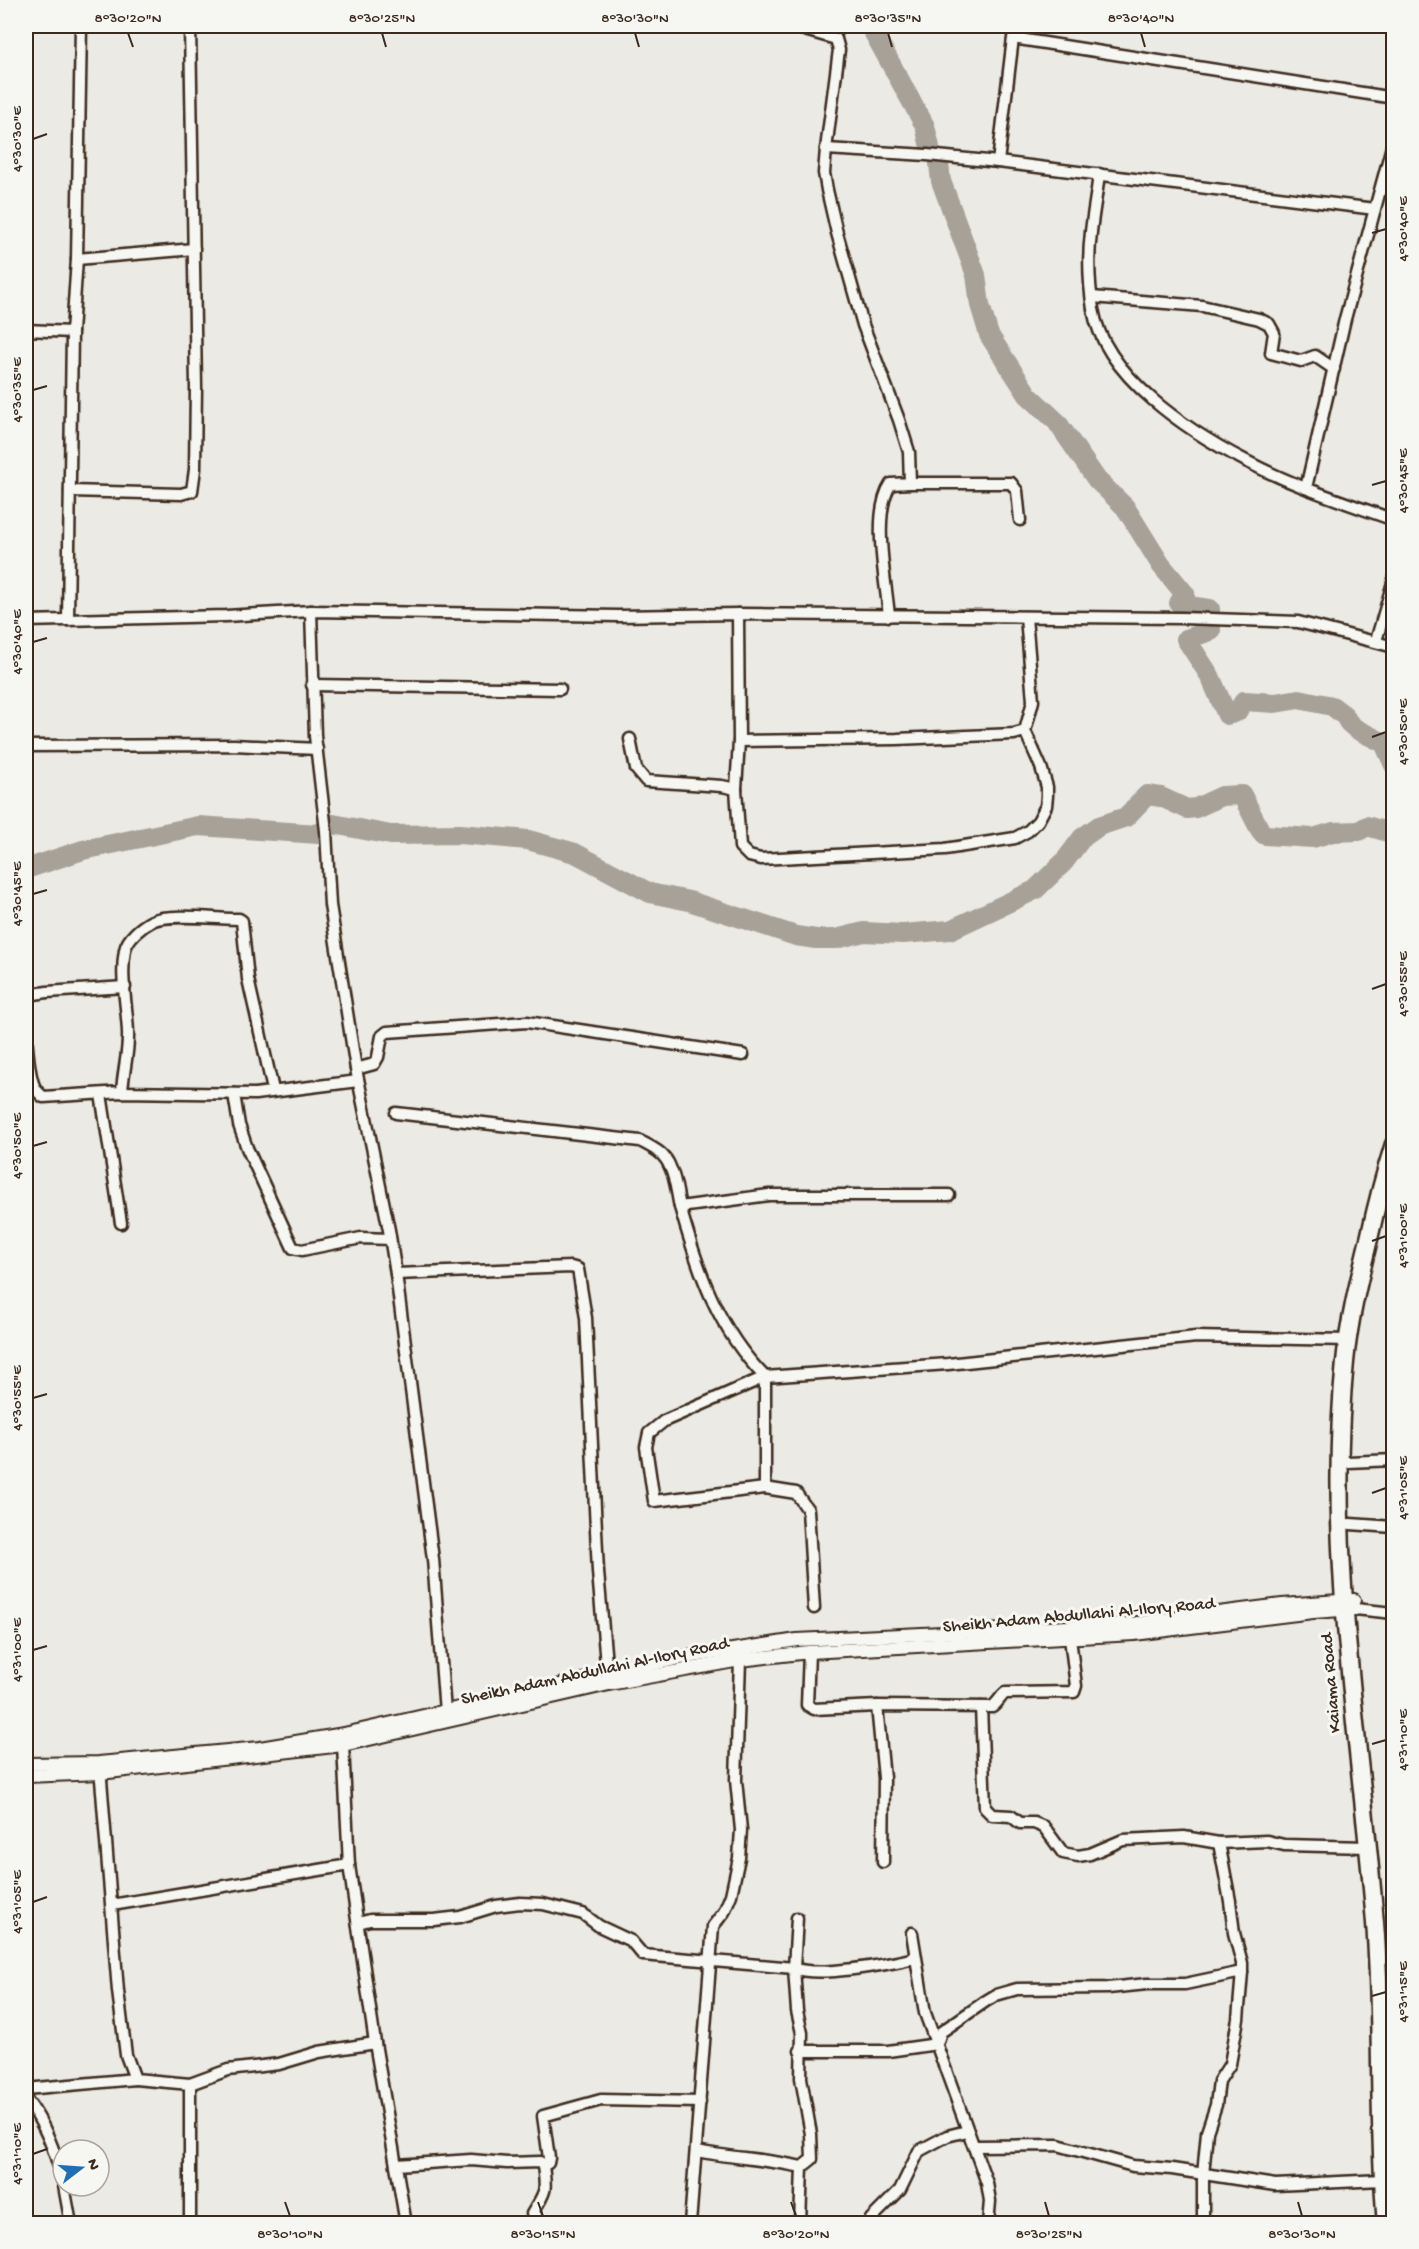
<svg xmlns="http://www.w3.org/2000/svg" width="1419" height="2249" font-family="'Gochi Hand',sans-serif">
  <style>
    .lines { fill: none; stroke-linecap: round; stroke-linejoin: round }
    .river { stroke: #a8a198; stroke-width: 20 }
    .minor-casing { stroke: #3b2a1e; stroke-width: 15 }
    .tertiary-casing { stroke: #3b2a1e; stroke-width: 16 }
    .trunk-casing { stroke: #3b2a1e; stroke-width: 21 }
    .minor { stroke: #f6f6f2; stroke-width: 10 }
    .tertiary { stroke: #f6f6f2; stroke-width: 12 }
    .trunk { stroke: #f6f6f2; stroke-width: 16 }
    .ticks { fill: none; stroke: #3b2a1e; stroke-width: 2 }
    .labels { text-anchor: middle; dominant-baseline: central; stroke-width: 6; stroke-linejoin: round; paint-order: stroke }
    .street-label { font-size: 18px; fill: #3b2a1e; stroke: #f6f6f2 }
    .neatline { fill: none; stroke: #3b2a1e; stroke-width: 2 }
    .ticks-label { font-size: 15px; text-anchor: middle; fill: #3b2a1e }
  </style>
  <rect width="100%" height="100%" fill="#ebeae5"/>
  <filter id="ink" filterUnits="userSpaceOnUse"><feTurbulence type="fractalNoise" baseFrequency=".0167" numOctaves="2"/><feDisplacementMap in="SourceGraphic" scale="12" xChannelSelector="R" yChannelSelector="G"/><feConvolveMatrix kernelMatrix="1 2 1 2 8 2 1 2 1" color-interpolation-filters="sRGB"/></filter>
  <g filter="url(#ink)">
    <g class="lines">
      <g class="river">
        <path d="M870,26L925,126L930,147"/>
        <path d="M939,164L941,181L976,275L980,305L989,335L1028,395L1057,422L1097,480L1125,507L1161,565L1185,594L1179,603L1188,606L1210,609L1211,631L1186,639L1210,676L1227,715L1237,712L1244,701L1275,703L1299,699L1332,706L1344,715L1349,723L1356,729L1384,743L1394,765"/>
        <path d="M26,869L83,850L198,826L319,834L333,824L391,835L460,834L528,840L575,853L650,893L689,901L796,936L816,939H836L864,932L903,934L950,930L1035,890L1064,862L1082,838L1099,826L1126,817L1147,795L1161,797L1187,809L1196,808L1222,796L1242,795L1261,832L1265,835L1313,838L1333,832L1359,831L1367,826L1394,834"/>
      </g>
      <defs>
        <g id="minor">
          <path d="M791,26L836,39L839,50L826,149L824,173L827,190L837,233L863,325L899,420L909,452L910,483L891,484C871,513 886,581 889,616"/>
          <path d="M826,149L927,155L998,162L1375,209"/>
          <path d="M998,162L1013,38L1394,98"/>
          <path d="M1099,174C1097,193 1093,212 1091,232C1088,257 1089,284 1093,309C1104,377 1190,432 1246,461C1293,486 1344,502 1394,520"/>
          <path d="M77,259L194,249"/>
          <path d="M1092,297L1202,306L1259,319L1269,324L1274,333L1271,353L1301,361L1315,356L1334,369"/>
          <path d="M26,330L72,332"/>
          <path d="M910,483H1011L1017,491L1020,520"/>
          <path d="M1306,488L1345,319L1394,139"/>
          <path d="M70,491L181,494L192,491L195,469L196,387L190,26"/>
          <path d="M311,611L315,736L326,831L330,905L356,1069L389,1230L396,1274L433,1559L445,1712"/>
          <path d="M738,614L739,741L736,789L740,847L749,856L761,859L945,849L1015,838L1028,831L1038,821L1046,806L1047,796V787L1041,767L1025,731L1033,701L1026,617"/>
          <path d="M68,620L72,332L77,259L81,26"/>
          <path d="M26,621L226,616L311,611L618,616L738,614L1182,618L1298,622L1394,647"/>
          <path d="M1376,641L1394,579"/>
          <path d="M312,685L560,689"/>
          <path d="M630,739L636,769L646,781L722,786L736,789"/>
          <path d="M739,741L897,739L1014,734L1025,731"/>
          <path d="M26,746L234,745L317,749"/>
          <path d="M125,987L47,992L28,995C22,1008 28,1072 34,1086C36,1091 39,1093 43,1097L122,1092L255,1094L358,1081"/>
          <path d="M356,1069L374,1064L378,1057L382,1036L387,1032L527,1022L743,1055"/>
          <path d="M122,1092C123,1072 129,1052 128,1032C127,1006 120,977 125,950C127,938 142,926 152,921C168,913 219,919 239,919L242,921L248,979L273,1090"/>
          <path d="M101,1094L121,1223"/>
          <path d="M234,1094L239,1125L247,1148L293,1248L302,1250L361,1238L390,1239"/>
          <path d="M396,1113L640,1141C653,1148 665,1153 670,1167C676,1179 677,1194 680,1207C698,1270 717,1329 765,1377V1488L796,1493L808,1510L814,1608"/>
          <path d="M680,1207L769,1195H949"/>
          <path d="M396,1274L571,1267L578,1269L586,1318L598,1572L607,1675"/>
          <path d="M1348,1462L1394,1460"/>
          <path d="M765,1488L654,1501L646,1447L649,1433L664,1421L765,1377L948,1364L1196,1337L1348,1340"/>
          <path d="M1350,1524L1394,1527"/>
          <path d="M1355,1609L1394,1613"/>
          <path d="M809,1652L807,1705L814,1709L877,1706L992,1707C998,1703 1000,1697 1005,1693L1074,1692L1076,1686L1070,1638"/>
          <path d="M877,1706L884,1778L883,1862"/>
          <path d="M981,1707L985,1808L992,1815L1011,1816L1020,1823H1034L1044,1827L1063,1853L1078,1856L1090,1854L1123,1840L1184,1837L1219,1843L1267,1841L1284,1845L1368,1847"/>
          <path d="M343,1745L349,1865L375,2043L406,2224"/>
          <path d="M100,1767L118,1991L126,2055L135,2079L190,2084V2224"/>
          <path d="M112,1905L349,1865"/>
          <path d="M358,1923L370,1920H434L460,1917L496,1906L520,1903L543,1904L583,1914L599,1926L631,1941L643,1955L794,1968C817,1978 890,1964 915,1958"/>
          <path d="M912,1933L925,2013L987,2183L990,2201L988,2224"/>
          <path d="M800,2051H888L937,2044L941,2032L986,2001L996,1995L1017,1989L1108,1988L1147,1984H1185L1242,1972"/>
          <path d="M190,2084L228,2070L279,2064L319,2052L375,2043"/>
          <path d="M26,2089L135,2079"/>
          <path d="M26,2099C45,2124 55,2151 63,2181"/>
          <path d="M974,2146L1058,2145L1133,2166L1172,2169L1275,2185L1382,2180"/>
          <path d="M697,2151C731,2158 767,2159 802,2167L812,2159L811,2134L801,2078L802,2033L797,2011L794,1968L797,1918"/>
          <path d="M397,2165L471,2160L507,2163L540,2162L543,2166"/>
          <path d="M64,2186L71,2224"/>
          <path d="M871,2219L900,2190L919,2151L947,2136L967,2131"/>
          <path d="M539,2224L536,2215L532,2214C545,2191 547,2194 543,2166L548,2163L549,2158L543,2116L601,2100L700,2102"/>
          <path d="M690,2224L713,1926L724,1912L731,1895L739,1858L741,1830L736,1780L740,1660"/>
          <path d="M800,2224L802,2167"/>
          <path d="M1203,2224V2175L1207,2132L1216,2105L1219,2081L1230,2064L1238,2019L1242,1972V1963L1234,1933L1230,1901L1219,1843"/>
        </g>
        <g id="tertiary">
          <path d="M26,1764L99,1763L260,1748L344,1734L680,1658L797,1640L1130,1624L1282,1605L1354,1600"/>
          <path d="M26,1776L100,1773L343,1745L609,1684L740,1660L809,1652L1134,1634L1313,1612L1355,1609"/>
        </g>
        <path id="trunk" d="M1386,2224C1377,2124 1383,2023 1375,1923C1360,1737 1326,1549 1345,1362C1349,1320 1359,1280 1369,1239C1376,1207 1384,1175 1394,1144"/>
      </defs>
      <use href="#minor" class="minor-casing"/>
      <use href="#tertiary" class="tertiary-casing"/>
      <use href="#trunk" class="trunk-casing"/>
      <use href="#minor" class="minor"/>
      <use href="#tertiary" class="tertiary"/>
      <use href="#trunk" class="trunk"/>
    </g>
  </g>
  <path class="ticks" d="M128,33L133,47M382,33L386,47M635,33L639,47M888,33L892,47M1141,33L1145,47M33,139L47,134M1372,233L1386,229M33,390L47,386M1372,485L1386,481M33,642L47,638M1372,737L1386,732M33,894L47,890M1372,989L1386,984M33,1146L47,1142M1372,1241L1386,1236M33,1398L47,1394M1372,1493L1386,1488M33,1650L47,1646M1372,1744L1386,1740M33,1902L47,1897M1372,1996L1386,1992M33,2154L47,2149M285,2202L290,2216M538,2202L543,2216M791,2202L796,2216M1045,2202L1049,2216M1298,2202L1302,2216"/>
  <g class="labels">
    <g class="street-label">
      <text transform="translate(1079 1616) rotate(-5)">Sheikh Adam Abdullahi Al-Ilory Road</text>
      <text transform="translate(595 1672) rotate(-12)">Sheikh Adam Abdullahi Al-Ilory Road</text>
      <text transform="translate(1332 1683) rotate(-95)">Kaiama Road</text>
    </g>
  </g>
  <rect width="1419" height="2249" fill="none" stroke="#f6f6f2" stroke-width="66"/>
  <g transform="translate(81 2168) rotate(73)"><circle r="28" fill="#f6f6f2" stroke="#aba49d" stroke-width="1.5"/>
  <path d="M0-4.5L10 22L0 15L-10 22Z" fill="#1f6fb2"/>
  <text y="-9" font-size="16" font-weight="bold" text-anchor="middle" fill="#3b2a1e">N</text>
  </g>
  <rect x="33" y="33" width="1353" height="2183" class="neatline"/>
  <g class="ticks-label">
    <text x="128" y="22">8°30'20"N</text>
    <text x="382" y="22">8°30'25"N</text>
    <text x="635" y="22">8°30'30"N</text>
    <text x="888" y="22">8°30'35"N</text>
    <text x="1141" y="22">8°30'40"N</text>
    <text transform="translate(16 139) rotate(-90)" y="5">4°30'30"E</text>
    <text transform="translate(1402 229) rotate(-90)" y="5">4°30'40"E</text>
    <text transform="translate(16 390) rotate(-90)" y="5">4°30'35"E</text>
    <text transform="translate(1402 481) rotate(-90)" y="5">4°30'45"E</text>
    <text transform="translate(16 642) rotate(-90)" y="5">4°30'40"E</text>
    <text transform="translate(1402 732) rotate(-90)" y="5">4°30'50"E</text>
    <text transform="translate(16 894) rotate(-90)" y="5">4°30'45"E</text>
    <text transform="translate(1402 984) rotate(-90)" y="5">4°30'55"E</text>
    <text transform="translate(16 1146) rotate(-90)" y="5">4°30'50"E</text>
    <text transform="translate(1402 1236) rotate(-90)" y="5">4°31'00"E</text>
    <text transform="translate(16 1398) rotate(-90)" y="5">4°30'55"E</text>
    <text transform="translate(1402 1488) rotate(-90)" y="5">4°31'05"E</text>
    <text transform="translate(16 1650) rotate(-90)" y="5">4°31'00"E</text>
    <text transform="translate(1402 1740) rotate(-90)" y="5">4°31'10"E</text>
    <text transform="translate(16 1902) rotate(-90)" y="5">4°31'05"E</text>
    <text transform="translate(1402 1992) rotate(-90)" y="5">4°31'15"E</text>
    <text transform="translate(16 2154) rotate(-90)" y="5">4°31'10"E</text>
    <text x="290" y="2238">8°30'10"N</text>
    <text x="543" y="2238">8°30'15"N</text>
    <text x="796" y="2238">8°30'20"N</text>
    <text x="1049" y="2238">8°30'25"N</text>
    <text x="1302" y="2238">8°30'30"N</text>
  </g>
</svg>
